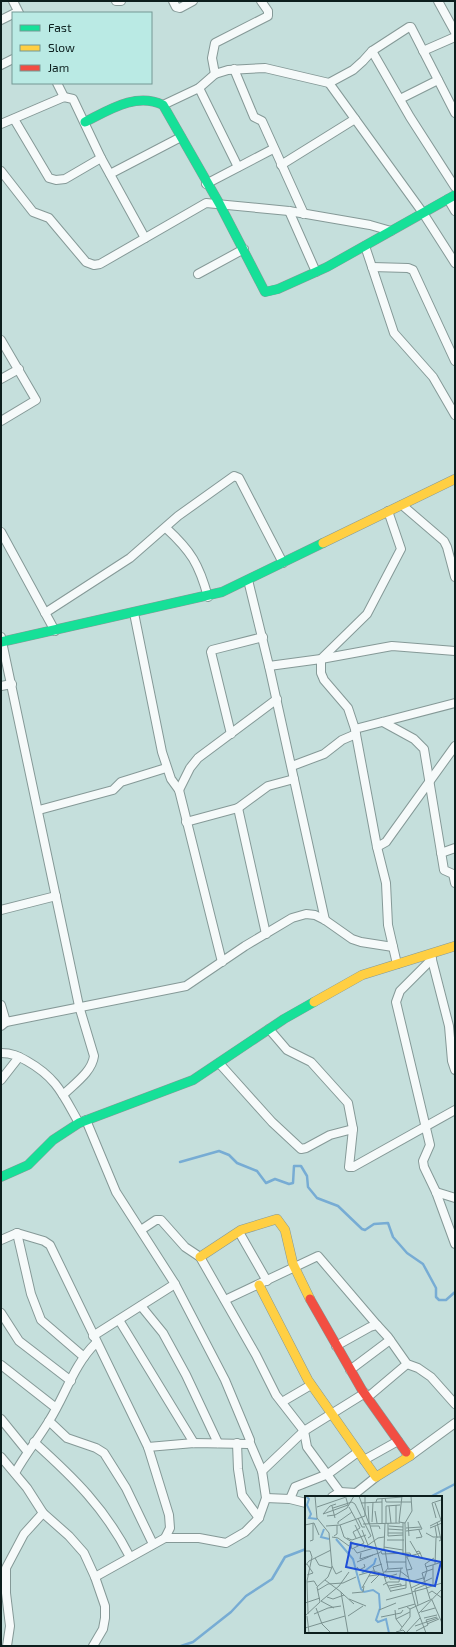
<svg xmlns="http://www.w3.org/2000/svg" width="456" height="1647" font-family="'Exo 2',sans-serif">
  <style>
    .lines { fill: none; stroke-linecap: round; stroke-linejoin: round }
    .stream { stroke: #77acd4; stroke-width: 2.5 }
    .street-casing { stroke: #859997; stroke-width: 10 }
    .fast-casing { stroke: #859997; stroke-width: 10 }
    .slow-casing { stroke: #859997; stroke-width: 10 }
    .jam-casing { stroke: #859997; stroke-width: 10 }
    .street { stroke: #f6fafa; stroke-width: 8 }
    .fast { stroke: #16e098; stroke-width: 9 }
    .slow { stroke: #ffcf43; stroke-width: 9 }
    .jam { stroke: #f24e42; stroke-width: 9 }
    .inset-river { fill: none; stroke: #77acd4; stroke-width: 2 }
    .inset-road { fill: none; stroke: #7b9290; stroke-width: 1 }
    .view { fill: #1d4ed8; fill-opacity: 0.15; stroke: #1d4ed8; stroke-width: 2 }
    .inset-edge { fill: none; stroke: #0c1e1d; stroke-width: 2 }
  </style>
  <rect width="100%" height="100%" fill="#c5dfdc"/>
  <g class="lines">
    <g class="stream">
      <path d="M180,1162L219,1151L229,1155L237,1163L257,1171L266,1183L275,1179L289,1184L293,1183L294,1166H301L307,1176L308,1187L317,1198L338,1206L362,1229L365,1230L374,1224L388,1223L393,1237L407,1253L423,1264L436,1288V1297L439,1300H446L455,1292"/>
      <path d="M430,1497L455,1484"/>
      <path d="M181,1646L193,1642L231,1612L246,1596L272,1579L285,1557L306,1549"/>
    </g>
    <defs>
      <g id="street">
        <path d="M13,1L19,13"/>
        <path d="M116,1H121"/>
        <path d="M173,1L176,7L180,8L193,1"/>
        <path d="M438,1L455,32"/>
        <path d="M1,20L13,14"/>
        <path d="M372,51L410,117L455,187"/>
        <path d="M423,51L455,37"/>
        <path d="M1,65L13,59"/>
        <path d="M234,69L254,117L262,121L304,214"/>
        <path d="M215,74L212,58L215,43L268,16V11L261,1"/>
        <path d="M57,83L64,97"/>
        <path d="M329,83L423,213L455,263"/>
        <path d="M199,88L238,167"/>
        <path d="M400,99L438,80"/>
        <path d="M163,105L199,88L215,74L228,70L265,68L329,83L353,70L363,61L372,51L409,27H411L455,113"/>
        <path d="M14,119L49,178L56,180L65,179L101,158"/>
        <path d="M1,124L64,97L73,99L101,158L145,238"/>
        <path d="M281,165L355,119"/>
        <path d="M1,171L33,212L49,218L86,262L94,265L100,264L206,203L289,211L370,225L391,231"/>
        <path d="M110,174L181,137"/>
        <path d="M206,184L273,149"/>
        <path d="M448,199L455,211"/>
        <path d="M289,211L316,272"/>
        <path d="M365,246L394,333L433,377L455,415"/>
        <path d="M372,267L408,268L413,270L455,361"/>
        <path d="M198,274L244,249"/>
        <path d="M1,340L36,400L1,421"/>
        <path d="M1,379L19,369"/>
        <path d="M402,505L444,541L447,547L455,577"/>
        <path d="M388,511L401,549L367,614L321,659V673L324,680L348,708L355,729L377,847L386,883L388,925L397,964"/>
        <path d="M166,528C191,551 199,564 208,597"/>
        <path d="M1,532L55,631"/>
        <path d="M248,580L269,666L325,920"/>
        <path d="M45,613L130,558L178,516L234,476L239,478L283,563"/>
        <path d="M134,613L162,752L171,779L179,790L222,962"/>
        <path d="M1,637L79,1006L94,1056C92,1072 74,1084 63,1095"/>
        <path d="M269,666L321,659L392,646L455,651"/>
        <path d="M1,686L12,684"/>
        <path d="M383,722L414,739L424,749L444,870L453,874L455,883"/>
        <path d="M355,729L455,703"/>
        <path d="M231,734L211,652L212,650L263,637"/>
        <path d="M292,766L324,754L342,740L356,734"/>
        <path d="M179,790L190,768L198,758L277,699"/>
        <path d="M238,808L266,934"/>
        <path d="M39,810L113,790L121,782L166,768"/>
        <path d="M186,822L238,808L268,786L294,779"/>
        <path d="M377,847L386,842L391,835L455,746"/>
        <path d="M441,853L455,848"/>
        <path d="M1,910L56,896"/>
        <path d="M431,956L449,1026L452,1061L455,1070"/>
        <path d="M432,959L400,991L396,1002L430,1145L423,1161L424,1167L436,1192L455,1244"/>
        <path d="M1,1005L6,1022"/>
        <path d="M1,1026L6,1022L186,986L245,946L292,918L306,914L315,915L325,920L352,939L361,942L393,947"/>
        <path d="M269,1029L287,1050L311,1062L348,1103L353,1129L349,1167H353L455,1110"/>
        <path d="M1,1053C12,1053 18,1056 27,1061C57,1078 63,1095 79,1123"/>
        <path d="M219,1063L272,1122L301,1149L306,1148L330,1135L353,1129"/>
        <path d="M1,1080L19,1057"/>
        <path d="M86,1120L116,1192L175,1284L225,1380L250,1440L248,1444L194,1443L148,1447"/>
        <path d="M436,1192L455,1198"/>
        <path d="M141,1230L156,1220H161L185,1247L200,1257L256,1355L276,1395L304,1431L307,1447L340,1492L332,1497"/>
        <path d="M239,1232L267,1281"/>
        <path d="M17,1233L31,1294L41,1320L84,1357"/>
        <path d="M1,1240L17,1233L44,1241L50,1245L148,1447L169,1515L170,1528L165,1538L95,1577"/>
        <path d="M225,1300L318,1256L377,1325"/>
        <path d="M141,1306L163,1333L186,1375L218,1443"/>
        <path d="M1,1313L19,1341L71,1381"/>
        <path d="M119,1320L194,1443"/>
        <path d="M93,1336L175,1284"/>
        <path d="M336,1346L370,1327L377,1325L388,1337L407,1364L418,1368L431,1377L455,1404"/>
        <path d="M1,1365L56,1408"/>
        <path d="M350,1370L390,1340"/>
        <path d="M368,1397L407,1364"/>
        <path d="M282,1402L311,1385"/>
        <path d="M1,1419L27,1451"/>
        <path d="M49,1421L67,1438L96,1448L104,1453L126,1488L153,1544"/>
        <path d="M34,1442C74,1478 105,1508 130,1557"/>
        <path d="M237,1443L238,1469L242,1495L259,1518"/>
        <path d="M410,1456L455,1423"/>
        <path d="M1,1457L27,1488L43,1513L69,1536L84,1553L95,1577L105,1606V1618L103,1629L93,1646"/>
        <path d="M364,1460L398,1441"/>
        <path d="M262,1471L304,1431L365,1393"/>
        <path d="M15,1473C25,1455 38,1439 49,1421C65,1396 74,1364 96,1343"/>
        <path d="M340,1492L356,1493L376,1477"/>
        <path d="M266,1498L290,1499L295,1487L328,1474L358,1452"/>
        <path d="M290,1499L306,1503"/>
        <path d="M165,1538H199L226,1543L245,1532L259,1518L266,1498L262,1471L250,1443"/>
        <path d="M7,1646L10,1626L6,1593V1568L24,1534L43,1513"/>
      </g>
      <g id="fast">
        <path d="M85,122C109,110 136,92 163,105L219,203L265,292L278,289L327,267L455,195"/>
        <path d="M1,642L222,592L323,543"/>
        <path d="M1,1177L28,1165L53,1140L79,1123L193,1080L284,1019L314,1002"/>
      </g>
      <g id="slow">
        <path d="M323,543L455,479"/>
        <path d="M314,1002L362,975L455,946"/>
        <path d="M200,1257L241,1230L277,1219L285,1230L293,1264L310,1299"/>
        <path d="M259,1285L308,1380L376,1477L410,1456L406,1452"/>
      </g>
      <path id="jam" d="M310,1299L362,1390L406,1452"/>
    </defs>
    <use href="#street" class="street-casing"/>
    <use href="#fast" class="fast-casing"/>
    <use href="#slow" class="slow-casing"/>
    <use href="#jam" class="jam-casing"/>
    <use href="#street" class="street"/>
    <use href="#fast" class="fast"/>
    <use href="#slow" class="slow"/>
    <use href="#jam" class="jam"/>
  </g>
  <g transform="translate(305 1496)">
    <rect width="137" height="137" fill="#c5dfdc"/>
    <path class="inset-river" d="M1,0L4,3L2,9L6,18L4,22L12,23M19,33L16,41L24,43M31,43L48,63L56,93L59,96L68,94L74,98L75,112L71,124L73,126L81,123L84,137M57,77L69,68L71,62"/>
    <path class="inset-road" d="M54,0L64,28M97,0L94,26L100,27L101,71L110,108L121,137M80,2L81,6H106M77,3V27M71,6L72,3L97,1M56,7L77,6M27,10L30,22M63,10L64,26M84,10L86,27M12,11L44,0M44,11L50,22M28,12L47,6L50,8L66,40L63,42M70,15L72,27M18,18L43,9L41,2M18,18L25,10L31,8M22,20L30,19L42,12L49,0M50,22L55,32L48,36L51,42M53,22L57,31H60M131,22L127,7L136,4M64,26L81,86L86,96M67,26L68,6M103,26L104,40M132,26L136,44L134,45M81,27V10L95,9M83,27V40L98,39M91,27V9M98,27V58M100,27L107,15L106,0M33,28V26L47,16M58,28L95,27M0,29L9,27L14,39M35,29L39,41L53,50M21,30L35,29L60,20V0M65,30H74L75,33M84,30L98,31M125,30L137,24M130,30L132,42M101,32L116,31M125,32L137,27L130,7M83,33L98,34M57,34L63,49M101,35L117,33L113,25M83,37H98M121,37L128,41H137M29,40L32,38V29M27,41L33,42L44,50M42,42L47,44L61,39M111,42L117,41L114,34M82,44H99M5,45L8,44V27M105,45L115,62M45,46L47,53L59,47L50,29M79,51L98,54M59,52L73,42L79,41M49,53L52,57L69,52M0,55H5L7,61L2,85L3,118M76,56L77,58L105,57L106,60M111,56L114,55L117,61L115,62M56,57L55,63L74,57M74,57L79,53L80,27M101,61L116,57M10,62L14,69L27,72M52,66L68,59M81,66H101M2,68L8,77L2,79M130,68L131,42M128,69V90M0,70L4,65L26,54M27,70L31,78L37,75M52,71L54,74L60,71L59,68M121,71L137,66M83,73L98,72M102,74L107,73L102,61M79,76L95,75L103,81M80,76L83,72L80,54M70,77L68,71L77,68M54,79L68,75L79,78M64,80L79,78M84,80L85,83H101M79,82L92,78M20,84L36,96L43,137M119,84L122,74L120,68L129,62M2,86L9,85L12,90M105,86L118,82M66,87L75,78M78,89L83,86H94L96,72M83,90L96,88V90M57,92L66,76M85,92L101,89M106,92L127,82M121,92L137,87M13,94L23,88L38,87L51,81M86,95L101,92V83M110,95L113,109M110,95V93L120,89M107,96L122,92M47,97L58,96L59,90M124,97L127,95L137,102M39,99L49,108M22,101L28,103L39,99L36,96M44,103L61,110M125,103L117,77L128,73M81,104L107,97M127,104L137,127M16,105L34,90L44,76M16,105L29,112M0,107L15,102M11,112L17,128M93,113L110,108M105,113L127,103M74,114L91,107M90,114L91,123L97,131M116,116L130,112M114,117L137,93M9,118L23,112L36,110M0,120L15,106L12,91L23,81L27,71L24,37L12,22L10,0M2,120L4,137M43,120L58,110M76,121L96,117L98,114M119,122L132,119M91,123L105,116M17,128L26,137M122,128L134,123M123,129L121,124L132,121M110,130L133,122M0,132L40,120M95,134L105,121V113L102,111M111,135L123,129M91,136L98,134L101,137L115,122"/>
    <path class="view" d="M46,47L136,66L130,90L41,71Z"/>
    <rect width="137" height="137" class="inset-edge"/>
  </g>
  <rect width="456" height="1647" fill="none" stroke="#0c1e1d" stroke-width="4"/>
  <rect x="12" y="12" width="140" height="72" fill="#baeae4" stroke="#749894"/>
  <rect x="20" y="25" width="20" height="6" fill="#16e098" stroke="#749894"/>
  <text x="48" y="32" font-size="12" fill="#0c1e1d">Fast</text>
  <rect x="20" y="45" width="20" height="6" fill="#ffcf43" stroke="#749894"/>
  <text x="48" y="52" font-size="12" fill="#0c1e1d">Slow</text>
  <rect x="20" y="65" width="20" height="6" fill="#f24e42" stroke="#749894"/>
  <text x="48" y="72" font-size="12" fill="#0c1e1d">Jam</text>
</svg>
